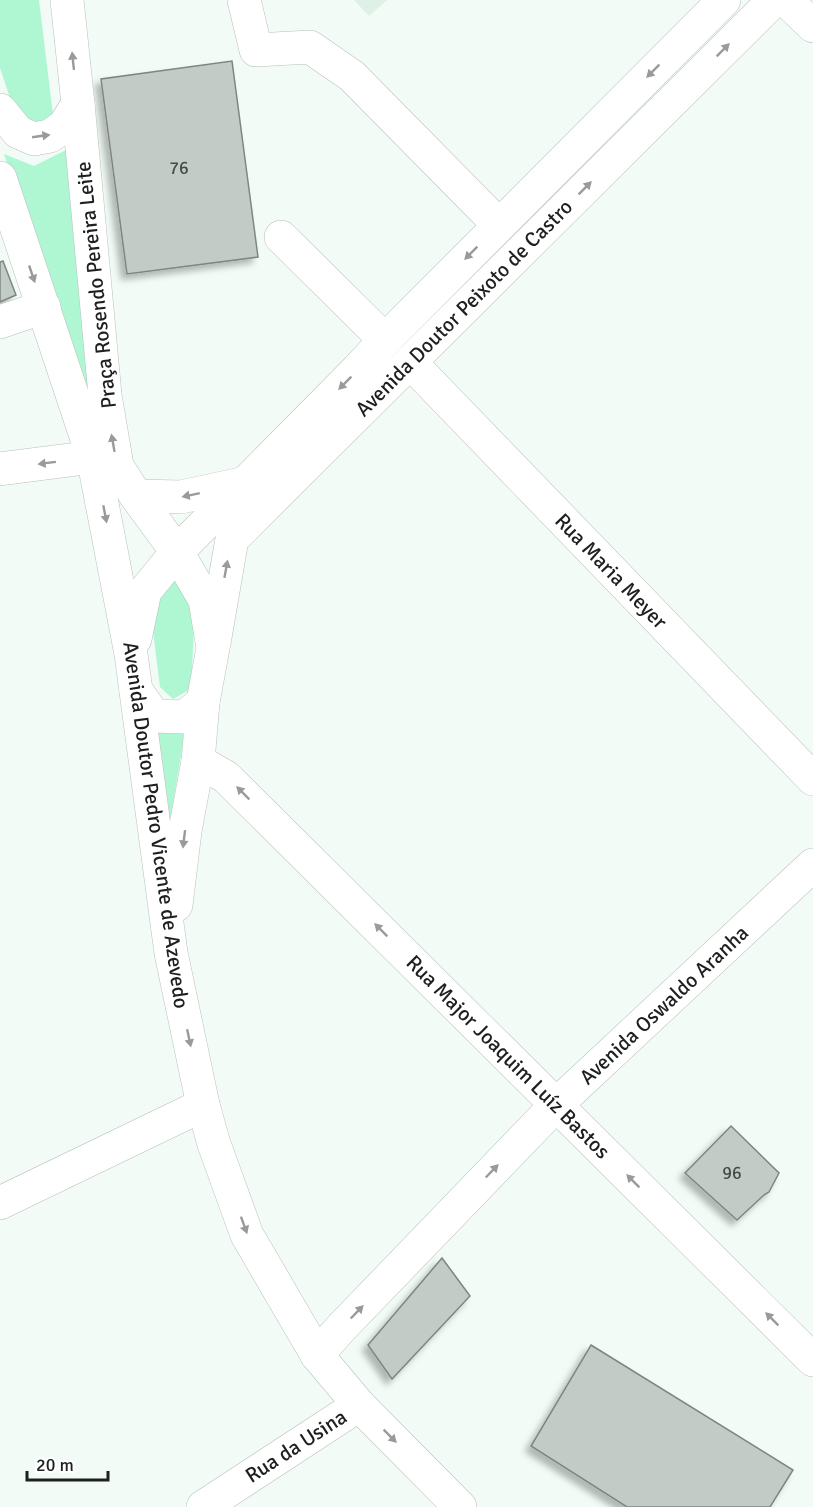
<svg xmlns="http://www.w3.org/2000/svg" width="813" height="1507" font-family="Signika,sans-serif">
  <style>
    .built { fill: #dff0e7 }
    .green { fill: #aff7d2 }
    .building { fill: #c3cbc7; stroke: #7e8682; stroke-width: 1.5; filter: url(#shadow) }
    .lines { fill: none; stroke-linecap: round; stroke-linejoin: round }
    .minor-casing { stroke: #b8c1bc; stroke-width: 34 }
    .major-casing { stroke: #b8c1bc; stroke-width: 34 }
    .minor { stroke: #fff; stroke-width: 33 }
    .major { stroke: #fff; stroke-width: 33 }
    .oneway { fill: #999b9a }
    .labels { text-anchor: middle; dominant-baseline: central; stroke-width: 5; stroke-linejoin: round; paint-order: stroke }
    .number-label { font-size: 18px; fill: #464b49 }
    .street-label { font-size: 21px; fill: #1d201f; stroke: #fff }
  </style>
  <defs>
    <filter id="shadow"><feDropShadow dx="-5.5" dy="5.5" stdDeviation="3" flood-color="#0004"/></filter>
  </defs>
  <rect width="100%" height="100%" fill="#f2fbf6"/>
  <path class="built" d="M354,0H387L369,16Z"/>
  <g class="green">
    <path d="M0,0H39L53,115L42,126L16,116L0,68Z"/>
    <path d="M68,149L94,423L4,154L34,166Z"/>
    <path d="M170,576L185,584L195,606L191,689L173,699L160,687L150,607Z"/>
    <path d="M152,729L185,732L167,838Z"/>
  </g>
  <g class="building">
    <path d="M232,61L258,257L127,274L101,79Z"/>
    <path d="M3,261L16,295L0,302V262Z"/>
    <path d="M731,1126L779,1173L769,1192L764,1195L737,1220L685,1173Z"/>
    <path d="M442,1258L470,1296L392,1379L368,1345Z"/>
    <path d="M591,1345L793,1470L770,1507H627L531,1446Z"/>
  </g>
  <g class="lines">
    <defs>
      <g id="minor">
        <path d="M244,0L256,50L310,47L352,76L499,225"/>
        <path d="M786,0L813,26"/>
        <path d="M281,237L385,340"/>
        <path d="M0,322L44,307"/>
        <path d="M410,362L813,779"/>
        <path d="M0,469L93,457"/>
        <path d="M136,496L181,497L246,483"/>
        <path d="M177,552L358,369L385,340L724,0"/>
        <path d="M214,643L232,539L774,0"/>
        <path d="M0,1203L203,1105"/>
        <path d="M317,1355L341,1328L556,1105L813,865"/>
        <path d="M203,1507L359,1405"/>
      </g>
      <g id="major">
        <path d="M67,0L78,104L105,395L117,466L136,496L177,552L205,600L213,648L203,702L198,761L185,831L176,905"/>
        <path d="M0,110L18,132L34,139L50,136L64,126L78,104"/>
        <path d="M0,178L93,457L131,654L171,953L203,1105L214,1144L247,1235L317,1355L359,1405L460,1507"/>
        <path d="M135,639L145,591L177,552"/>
        <path d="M136,690L154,716L184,717L203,702"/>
        <path d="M198,761L226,777L813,1360"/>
      </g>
    </defs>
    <use href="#minor" class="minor-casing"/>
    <use href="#major" class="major-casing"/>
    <use href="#minor" class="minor"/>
    <use href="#major" class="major"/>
  </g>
  <defs><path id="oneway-solid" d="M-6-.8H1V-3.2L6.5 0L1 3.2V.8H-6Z" transform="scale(1.5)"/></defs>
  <g class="oneway">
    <use href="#oneway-solid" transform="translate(723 50) rotate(-45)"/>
    <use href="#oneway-solid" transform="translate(73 61) rotate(-96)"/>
    <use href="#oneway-solid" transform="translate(653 71) rotate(135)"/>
    <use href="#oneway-solid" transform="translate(41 136) rotate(-8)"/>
    <use href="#oneway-solid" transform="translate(585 188) rotate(-45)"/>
    <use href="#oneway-solid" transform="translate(471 253) rotate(135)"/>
    <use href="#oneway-solid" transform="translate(32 274) rotate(71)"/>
    <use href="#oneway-solid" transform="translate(345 383) rotate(135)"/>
    <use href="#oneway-solid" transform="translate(113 443) rotate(-100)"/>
    <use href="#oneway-solid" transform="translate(47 463) rotate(173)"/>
    <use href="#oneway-solid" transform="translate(191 495) rotate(168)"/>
    <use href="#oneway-solid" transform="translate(105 514) rotate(79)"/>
    <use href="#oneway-solid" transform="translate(226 569) rotate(-80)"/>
    <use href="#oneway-solid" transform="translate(243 793) rotate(-135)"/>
    <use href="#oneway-solid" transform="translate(184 839) rotate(97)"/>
    <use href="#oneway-solid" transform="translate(381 930) rotate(-135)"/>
    <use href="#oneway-solid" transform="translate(189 1038) rotate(78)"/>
    <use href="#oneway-solid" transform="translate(492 1171) rotate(-46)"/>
    <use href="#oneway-solid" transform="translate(633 1181) rotate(-135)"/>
    <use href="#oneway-solid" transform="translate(244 1225) rotate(70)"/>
    <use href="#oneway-solid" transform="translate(357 1312) rotate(-46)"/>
    <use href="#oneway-solid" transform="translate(772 1319) rotate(-135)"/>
    <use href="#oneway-solid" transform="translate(390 1436) rotate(45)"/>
  </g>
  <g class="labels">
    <g class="number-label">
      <text x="179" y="168">76</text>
      <text x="732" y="1173">96</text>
    </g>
    <g class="street-label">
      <text transform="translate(96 285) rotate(-96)">Praça Rosendo Pereira Leite</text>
      <text transform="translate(464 308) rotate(-45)">Avenida Doutor Peixoto de Castro</text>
      <text transform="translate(611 571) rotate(46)">Rua Maria Meyer</text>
      <text transform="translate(156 825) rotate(82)">Avenida Doutor Pedro Vicente de Azevedo</text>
      <text transform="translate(664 1005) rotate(-43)">Avenida Oswaldo Aranha</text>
      <text transform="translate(508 1057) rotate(45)">Rua Major Joaquim Luíz Bastos</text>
      <text transform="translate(296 1446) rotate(-33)">Rua da Usina</text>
    </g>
  </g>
  <path d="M27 1471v9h81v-9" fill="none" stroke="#1d201f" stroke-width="3"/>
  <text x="36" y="1471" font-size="18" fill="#1d201f" stroke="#ffffff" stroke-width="4.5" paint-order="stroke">20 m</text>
</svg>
